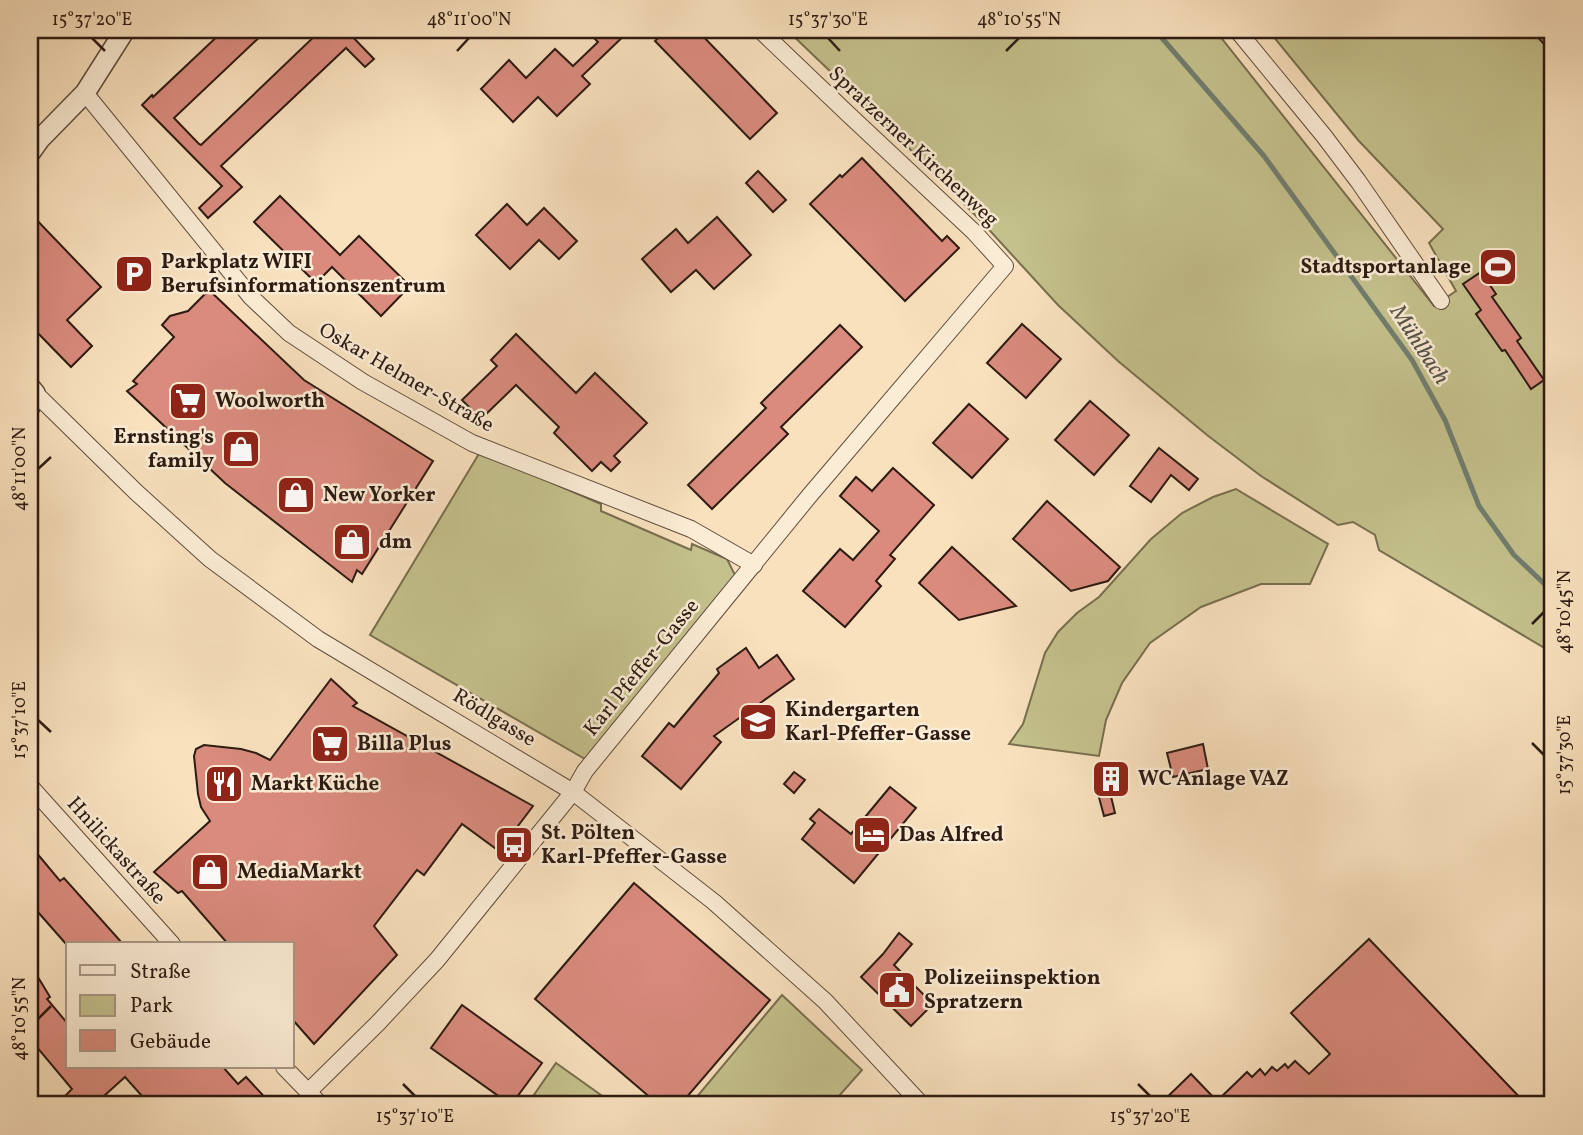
<svg xmlns="http://www.w3.org/2000/svg" width="1583" height="1135" font-family="Vollkorn,serif">
  <style>
    .green { fill: #c4c18c; stroke: #786e50; stroke-width: 2 }
    .lines { fill: none; stroke-linecap: round; stroke-linejoin: round }
    .stream { stroke: #717d6f; stroke-width: 5 }
    .building { fill: #da8b7e; stroke: #2d1b13; stroke-width: 2 }
    .minor-casing { stroke: #604c3e; stroke-width: 18 }
    .tertiary-casing { stroke: #604c3e; stroke-width: 22 }
    .minor { stroke: #fbecd5; stroke-width: 16 }
    .tertiary { stroke: #fbecd5; stroke-width: 19 }
    .ticks { fill: none; stroke: #2d1b13; stroke-width: 2.5 }
    .labels { text-anchor: middle; dominant-baseline: central; stroke-width: 5; stroke-linejoin: round; paint-order: stroke }
    .street-label { font-size: 21px; fill: #2d1b13; stroke: #fbecd5 }
    .poi-label { font-size: 21px; font-weight: bold; fill: #2d1b13; stroke: #fbecd5; text-anchor: start }
    .water-label { font-size: 23px; font-style: italic; fill: #555449; stroke: #fbecd5 }
    .neatline { fill: none; stroke: #2d1b13; stroke-width: 2.5 }
    .ticks-label { font-size: 18px; text-anchor: middle; fill: #2d1b13 }
  </style>
  <rect width="100%" height="100%" fill="#f9e1be"/>
  <filter id="stains"><feTurbulence type="fractalNoise" baseFrequency=".00286" numOctaves="4"/><feColorMatrix values="0 0 0 0 .2 0 0 0 0 .09 0 0 0 0 .02 0 0 0 .5 -.17"/></filter>
  <radialGradient id="worn" r=".72"><stop offset=".6" stop-color="#630" stop-opacity="0"/><stop offset="1" stop-color="#630" stop-opacity=".3"/></radialGradient>
  <g class="green">
    <path d="M787,30H1215L1434,306L1456,291L1429,243L1443,229L1358,140L1268,30H1553V653L1379,550L1375,535L1353,522L1338,525L1261,476L1207,435L1118,361L1058,305L981,221L878,117Z"/>
    <path d="M480,452L601,504V511L691,550L692,544L727,559L735,575L585,759L370,635Z"/>
    <path d="M1236,489L1328,544L1310,584H1261L1201,607L1150,643L1122,683L1106,720L1099,756L1009,744L1023,724L1045,653L1058,632L1077,613L1099,597L1151,539L1182,513L1213,497Z"/>
    <path d="M782,995L862,1070L831,1105H690Z"/>
    <path d="M556,1063L615,1105H527Z"/>
  </g>
  <g class="lines">
    <path class="stream" d="M1155,30L1264,156L1412,360L1445,420L1479,506L1514,555L1553,592"/>
  </g>
  <g class="building">
    <path d="M224,30H267L174,118L199,144L201,145L321,30H346L374,59L365,67L346,48L221,166L242,187L208,218L199,208L222,186L142,105L152,95L153,97Z"/>
    <path d="M586,30H630L582,76L590,84L557,116L538,97L513,122L481,89L509,60L526,78L555,49L573,66L598,42Z"/>
    <path d="M667,30H697L777,113L750,139L655,41Z"/>
    <path d="M1531,30H1553V54Z"/>
    <path d="M862,158L942,241L947,236L959,248L905,301L810,204L840,175L842,177Z"/>
    <path d="M758,171L786,200L773,212L746,183Z"/>
    <path d="M280,196L340,255L359,236L410,286L381,316L332,267L316,283L254,222Z"/>
    <path d="M507,204L527,225L544,208L577,241L559,259L539,240L510,269L476,235Z"/>
    <path d="M30,213L101,287L67,320L92,346L71,367L30,325Z"/>
    <path d="M717,217L751,255L714,289L696,270L671,292L642,259L676,229L688,243Z"/>
    <path d="M1481,272L1496,294L1492,297L1521,338L1517,341L1544,380L1531,389L1505,350L1502,351L1476,314L1481,310L1463,284Z"/>
    <path d="M209,290L304,380L433,461L362,574L357,570L352,582L225,483L127,391L137,384L133,381L174,337L162,325L170,316L188,311Z"/>
    <path d="M1022,324L1061,359L1026,398L987,363Z"/>
    <path d="M840,325L862,347L781,427L788,434L712,509L688,485L766,408L761,403Z"/>
    <path d="M516,334L576,393L595,373L647,423L614,456L620,462L611,471L601,462L592,471L554,433L559,427L516,385L481,419L462,400L497,366L491,360Z"/>
    <path d="M1090,401L1129,435L1094,475L1055,440Z"/>
    <path d="M969,404L1008,439L972,478L933,443Z"/>
    <path d="M1159,448L1198,479L1189,490L1171,475L1151,502L1130,486Z"/>
    <path d="M893,468L934,505L890,555L895,559L876,581L881,586L845,627L803,591L840,549L853,560L879,531L840,496L856,477L872,491Z"/>
    <path d="M1047,501L1120,567L1108,581L1071,591L1013,539Z"/>
    <path d="M952,547L1016,606L959,620L919,583Z"/>
    <path d="M746,648L759,668L777,655L794,679L714,736L721,742L681,789L642,756L669,723L674,727L719,673L717,669Z"/>
    <path d="M331,679L357,703L353,706L533,806L499,851L462,824L424,875L417,870L374,926L397,955L314,1044L292,1019V944H228L182,891L178,893L154,872L210,821L201,807L198,794L194,756L196,749L204,745L241,749L256,753L270,760Z"/>
    <path d="M1203,744L1208,769L1173,777L1167,753Z"/>
    <path d="M1126,766L1129,783L1109,788L1115,813L1104,816L1093,775Z"/>
    <path d="M794,772L805,780L794,793L784,784Z"/>
    <path d="M890,787L916,808L854,883L802,839L815,823L810,819L819,809L851,834Z"/>
    <path d="M30,845L60,881L64,878L123,944H66L30,903Z"/>
    <path d="M634,883L770,1000L680,1105H659L535,999Z"/>
    <path d="M899,933L912,944L894,965L933,1004L911,1026L861,977L883,954Z"/>
    <path d="M1369,939L1527,1105H1159L1191,1074L1217,1101L1247,1072L1252,1077L1260,1069L1265,1075L1272,1067L1277,1071L1285,1064L1288,1068L1295,1061L1309,1074L1330,1054L1291,1013Z"/>
    <path d="M30,964L50,997L47,999L68,1024V1067H223L238,1084L246,1077L272,1105H150L125,1077L94,1105H75L66,1095L72,1089L30,1039Z"/>
    <path d="M462,1005L542,1063L511,1105L431,1048Z"/>
  </g>
  <g class="lines">
    <defs>
      <g id="minor">
        <path d="M1237,30L1324,136L1358,181L1441,301"/>
        <path d="M85,93L251,297L289,333L363,382L472,443L691,529L754,565"/>
        <path d="M35,393L136,492L210,559L318,639L573,792L714,902L825,1001L922,1105"/>
        <path d="M30,786L172,944"/>
        <path d="M284,1067L321,1105"/>
        <path d="M308,1092L378,1023L437,960L573,792L585,771L810,495L1005,266L974,232L847,113L760,30"/>
      </g>
      <g id="tertiary">
        <path d="M30,153L40,139L85,93L125,30"/>
        <path d="M30,387L35,393L30,407"/>
      </g>
    </defs>
    <use href="#minor" class="minor-casing"/>
    <use href="#tertiary" class="tertiary-casing"/>
    <use href="#minor" class="minor"/>
    <use href="#tertiary" class="tertiary"/>
  </g>
  <path class="ticks" d="M92,38L105,51M828,38L840,51M457,51L469,38M1006,51L1019,38M38,469L51,457M1532,624L1544,612M38,720L51,732M1532,743L1544,755M38,1019L51,1006M403,1084L415,1096M1138,1084L1150,1096"/>
  <defs>
    <symbol id="stadium-square" viewBox="-11 -11 22 22"><rect x="-9" y="-9" width="18" height="18" rx="4" fill="#8f2418" stroke="#fbecd5"/><path d="M0-5a6.5 5 0 1 0 0 10a6.5 5 0 1 0 0-10ZM-3.5-1.8h7v3.6h-7Z" fill="#fff"/></symbol>
    <symbol id="parking-square" viewBox="-11 -11 22 22"><rect x="-9" y="-9" width="18" height="18" rx="4" fill="#8f2418" stroke="#fbecd5"/><path d="M-3.5-5.5H1a3.5 3.5 0 0 1 0 7H-1V5.5H-3.5ZM-1-3.4V-.6H.8a1.4 1.4 0 0 0 0-2.8Z" fill="#fff"/></symbol>
    <symbol id="supermarket-square" viewBox="-11 -11 22 22"><rect x="-9" y="-9" width="18" height="18" rx="4" fill="#8f2418" stroke="#fbecd5"/><path d="M-6-5.5h2.5l.6 2H6L4.5 2H-2.5L-4.4-4H-6ZM-1.5 3.2a1.3 1.3 0 1 0 .1 0ZM3 3.2a1.3 1.3 0 1 0 .1 0Z" fill="#fff"/></symbol>
    <symbol id="shop-square" viewBox="-11 -11 22 22"><rect x="-9" y="-9" width="18" height="18" rx="4" fill="#8f2418" stroke="#fbecd5"/><path d="M-5-2.5h2.3a2.7 3.5 0 0 1 5.4 0H5L5.5 6h-11ZM-1.5-2.5h3a1.5 2.3 0 0 0-3 0Z" fill="#fff"/></symbol>
    <symbol id="school-square" viewBox="-11 -11 22 22"><rect x="-9" y="-9" width="18" height="18" rx="4" fill="#8f2418" stroke="#fbecd5"/><path d="M0-5L7-2L0 1L-7-2ZM-4 1L0 2.5L4 1V4Q0 6-4 4Z" fill="#fff"/></symbol>
    <symbol id="building-square" viewBox="-11 -11 22 22"><rect x="-9" y="-9" width="18" height="18" rx="4" fill="#8f2418" stroke="#fbecd5"/><path d="M-4-6H4V6H1V3H-1V6H-4ZM-2.5-4.3h1.7v1.8h-1.7ZM.8-4.3h1.7v1.8H.8ZM-2.5-1h1.7V.8h-1.7ZM.8-1h1.7V.8H.8Z" fill="#fff"/></symbol>
    <symbol id="restaurant-square" viewBox="-11 -11 22 22"><rect x="-9" y="-9" width="18" height="18" rx="4" fill="#8f2418" stroke="#fbecd5"/><path d="M-5-6h1v4h1v-4h1v4h1v-4h1v5L-1.5 .5V6h-2V.5L-5-1ZM5-6V6H3V1.5H1.5Q1.5-4 5-6Z" fill="#fff"/></symbol>
    <symbol id="hotel-square" viewBox="-11 -11 22 22"><rect x="-9" y="-9" width="18" height="18" rx="4" fill="#8f2418" stroke="#fbecd5"/><path d="M-6-4.5h1.5V1H6V5H4.5V3h-9V5H-6ZM-4 0a1.8 1.8 0 1 1 3.6 0ZM.5 0V-2.5h3Q6-2.5 6 0Z" fill="#fff"/></symbol>
    <symbol id="bus-square" viewBox="-11 -11 22 22"><rect x="-9" y="-9" width="18" height="18" rx="4" fill="#8f2418" stroke="#fbecd5"/><path d="M-5-6H5V4H4V6H2V4H-2V6H-4V4H-5ZM-3.5-4V0h7V-4ZM-3.5 1.2v1.5H-2V1.2ZM2 1.2v1.5H3.5V1.2Z" fill="#fff"/></symbol>
    <symbol id="civic-square" viewBox="-11 -11 22 22"><rect x="-9" y="-9" width="18" height="18" rx="4" fill="#8f2418" stroke="#fbecd5"/><path d="M-.6-6.5H3V-4.5H.6V-3L4-1V1h2V6H-6V1h2V-1L-.6-3ZM-1.2 2.5V6h2.4V2.5Z" fill="#fff"/></symbol>
  </defs>
  <g fill-rule="evenodd">
    <use href="#stadium-square" x="1476" y="245" width="44" height="44"/>
    <use href="#parking-square" x="112" y="252" width="44" height="44"/>
    <use href="#supermarket-square" x="166" y="379" width="44" height="44"/>
    <use href="#shop-square" x="219" y="427" width="44" height="44"/>
    <use href="#shop-square" x="274" y="473" width="44" height="44"/>
    <use href="#shop-square" x="330" y="520" width="44" height="44"/>
    <use href="#school-square" x="736" y="700" width="44" height="44"/>
    <use href="#supermarket-square" x="308" y="722" width="44" height="44"/>
    <use href="#building-square" x="1089" y="757" width="44" height="44"/>
    <use href="#restaurant-square" x="202" y="762" width="44" height="44"/>
    <use href="#hotel-square" x="850" y="813" width="44" height="44"/>
    <use href="#bus-square" x="492" y="823" width="44" height="44"/>
    <use href="#shop-square" x="188" y="850" width="44" height="44"/>
    <use href="#civic-square" x="875" y="968" width="44" height="44"/>
  </g>
  <g class="labels">
    <g class="street-label">
      <text transform="translate(913 147) rotate(43)">Spratzerner Kirchenweg</text>
      <text transform="translate(406 378) rotate(30)">Oskar Helmer-Straße</text>
      <text transform="translate(642 668) rotate(-51)">Karl Pfeffer-Gasse</text>
      <text transform="translate(494 718) rotate(31)">Rödlgasse</text>
      <text transform="translate(116 851) rotate(48)">Hnilickastraße</text>
    </g>
    <g class="poi-label">
      <text x="161" y="262">Parkplatz WIFI<tspan x="161" dy="24">Berufsinformationszentrum</tspan></text>
      <text x="1471" y="267" text-anchor="end">Stadtsportanlage</text>
      <text x="215" y="401">Woolworth</text>
      <text x="214" y="437" text-anchor="end">Ernsting's<tspan x="214" dy="24">family</tspan></text>
      <text x="323" y="495">New Yorker</text>
      <text x="379" y="542">dm</text>
      <text x="785" y="710">Kindergarten<tspan x="785" dy="24">Karl-Pfeffer-Gasse</tspan></text>
      <text x="357" y="744">Billa Plus</text>
      <text x="1138" y="779">WC Anlage VAZ</text>
      <text x="251" y="784">Markt Küche</text>
      <text x="541" y="833">St. Pölten<tspan x="541" dy="24">Karl-Pfeffer-Gasse</tspan></text>
      <text x="899" y="835">Das Alfred</text>
      <text x="237" y="872">MediaMarkt</text>
      <text x="924" y="978">Polizeiinspektion<tspan x="924" dy="24">Spratzern</tspan></text>
    </g>
    <g class="water-label">
      <text transform="translate(1419 345) rotate(57)">Mühlbach</text>
    </g>
  </g>
  <rect width="1583" height="1135" fill="none" stroke="#f9e1be" stroke-width="77"/>
  <rect x="66" y="942" width="228" height="126" fill="#fbecd5" stroke="#a99887" stroke-width="2"/>
  <rect x="80" y="965" width="35" height="10" fill="#fbecd5" stroke="#a99887" stroke-width="2"/>
  <text x="130" y="978" font-size="21" fill="#2d1b13">Straße</text>
  <rect x="80" y="995" width="35" height="21" fill="#c4c18c" stroke="#a99887" stroke-width="2"/>
  <text x="130" y="1012" font-size="21" fill="#2d1b13">Park</text>
  <rect x="80" y="1030" width="35" height="21" fill="#da8b7e" stroke="#a99887" stroke-width="2"/>
  <text x="130" y="1048" font-size="21" fill="#2d1b13">Gebäude</text>
  <rect x="38" y="38" width="1506" height="1058" class="neatline"/>
  <g class="ticks-label">
    <text x="92" y="25">15°37'20"E</text>
    <text x="469" y="25">48°11'00"N</text>
    <text x="828" y="25">15°37'30"E</text>
    <text x="1019" y="25">48°10'55"N</text>
    <text transform="translate(19 469) rotate(-90)" y="6">48°11'00"N</text>
    <text transform="translate(1564 612) rotate(-90)" y="6">48°10'45"N</text>
    <text transform="translate(19 720) rotate(-90)" y="6">15°37'10"E</text>
    <text transform="translate(1564 755) rotate(-90)" y="6">15°37'30"E</text>
    <text transform="translate(19 1019) rotate(-90)" y="6">48°10'55"N</text>
    <text x="415" y="1122">15°37'10"E</text>
    <text x="1150" y="1122">15°37'20"E</text>
  </g>
  <rect width="100%" height="100%" filter="url(#stains)"/>
  <rect width="100%" height="100%" fill="url(#worn)"/>
</svg>
